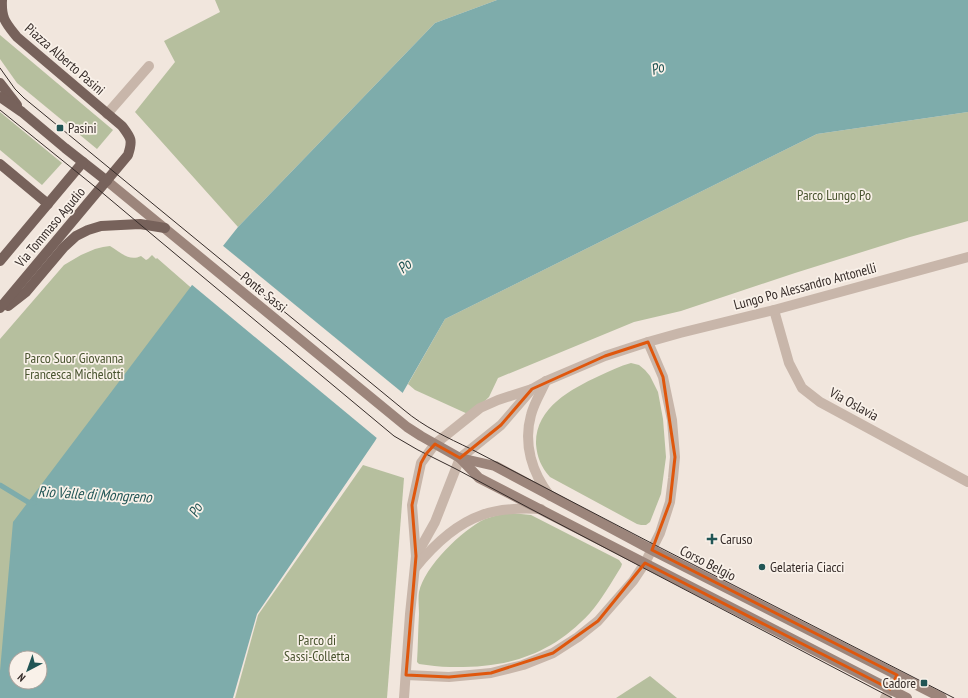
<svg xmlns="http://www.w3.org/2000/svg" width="968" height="698" font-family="'PT Sans Narrow',sans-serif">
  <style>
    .green { fill: #b6bf9e }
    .water { fill: #7eacab; fill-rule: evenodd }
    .pier { fill: #f1e6dd }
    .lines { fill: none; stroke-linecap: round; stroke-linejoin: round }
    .stream { stroke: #7eacab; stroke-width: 5 }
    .street { stroke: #c8b6aa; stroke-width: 10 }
    .secondary { stroke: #9c857b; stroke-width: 10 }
    .primary { stroke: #77625b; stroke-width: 10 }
    .tram { stroke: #362c29; stroke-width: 1 }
    .marked { fill: none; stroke: #df570d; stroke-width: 3; stroke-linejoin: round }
    .poi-dot { fill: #215555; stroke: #f9f1e9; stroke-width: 1.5 }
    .labels { text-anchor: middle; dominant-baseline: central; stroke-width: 3.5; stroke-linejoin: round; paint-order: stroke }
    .street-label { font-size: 14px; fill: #362c29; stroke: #f9f1e9 }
    .poi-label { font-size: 14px; fill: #362c29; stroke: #f9f1e9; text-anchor: start }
    .park-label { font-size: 14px; fill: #48532e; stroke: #f9f1e9 }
    .water-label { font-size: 15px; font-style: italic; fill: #215555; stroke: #f9f1e9 }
  </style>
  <rect width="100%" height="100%" fill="#f1e6dd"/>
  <g class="green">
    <path d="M215,0H497L435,23L238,227L135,112L175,62L164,41L220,12Z"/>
    <path d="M0,35L113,130L97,149L17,83L0,59Z"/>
    <path d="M0,112L62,163L42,185L0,150Z"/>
    <path d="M968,112V221L910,237L795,273L681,311L634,322L498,378L489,397L470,415L415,390L408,384L445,319L817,134Z"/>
    <path d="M110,246C120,252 129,262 141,256L146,260L148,259L152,255L156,259L157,258L204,299L16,658V682L0,698V339L64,265L81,255L95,249L103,247Z"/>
    <path d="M631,363L639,365L645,370L650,376L658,392L663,419L666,457L661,494L650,522L646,525H641L637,524L550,477C541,467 537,457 536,444C535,408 571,389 599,376C610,371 620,366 631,363Z"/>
    <path d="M363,465L404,478L387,698H235L258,615Z"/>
    <path d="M511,513L531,515L619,560L622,564L621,567C611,583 602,599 590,613C550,656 507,668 450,667C440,667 429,665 419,664L417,662C418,646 418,630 419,614C419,607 418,599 419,592C424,567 462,530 485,519C494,516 502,514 511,513Z"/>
    <path d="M650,676L677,698H616Z"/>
  </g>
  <path class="water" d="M497,0H968V112L817,134L445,319L375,441L257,614L233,698H0V671L13,522L192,285L238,227L435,23ZM16,658H40V682H16Z"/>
  <path class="pier" d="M222,245L404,394L378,439L191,284Z"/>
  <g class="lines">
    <path class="stream" d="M0,485L28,502L34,503"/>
    <g class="street">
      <path d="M107,114L149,66"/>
      <path d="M774,310L789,363L802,388L820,402L968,482"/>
      <path d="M546,381C541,392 534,403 531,415C523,444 532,473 550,496"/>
      <path d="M416,556L435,522L460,458L501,425L532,389"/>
      <path d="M415,568C432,547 456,524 482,515C500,508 521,508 541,509"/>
      <path d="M406,675L449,677L491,673L523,665L553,653L578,637L598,621L633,581L645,563L660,533L670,502L673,478L675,457L672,420L663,377L648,342"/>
      <path d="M404,698L410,614L416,556L412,505L421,463L435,444L480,408L498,400L532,389L546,381L605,356L648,342L680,333L774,310L968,257"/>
      <path d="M885,698L897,675"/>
    </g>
    <g class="secondary">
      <path d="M107,181L407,427L421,436L460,458L495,466L652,550L942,698"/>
      <path d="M460,458L479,478L907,698"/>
    </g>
    <g class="primary">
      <path d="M0,83L17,105"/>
      <path d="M0,97L22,112L65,148L107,181"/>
      <path d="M0,164L48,204"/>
      <path d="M0,261L83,162"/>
      <path d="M8,306L26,292L64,247L76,236L88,230L101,226L140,224L165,228"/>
      <path d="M0,308L128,155C133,140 131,138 122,126L17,37C6,23 1,19 2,0"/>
    </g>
    <g class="tram">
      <path d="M0,68L15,89L24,98L404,410C424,427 448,438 471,449L655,545L954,698"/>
      <path d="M0,110L99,190L161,242L394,436L418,450L456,469L529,508L892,698"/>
    </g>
  </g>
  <path class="marked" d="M648,342L663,377L675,457L670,502L652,550L897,675L890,689L645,563L598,621L553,653L491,673L449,677L406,675L416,556L412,505L421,463L426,454L435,444L460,458L501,425L532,389L605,356Z"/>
  <g class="poi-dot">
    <rect x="56" y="124" width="8" height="8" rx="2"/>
    <path d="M710 533h4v4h4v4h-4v4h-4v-4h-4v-4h4z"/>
    <circle cx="762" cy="567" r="4"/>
    <rect x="920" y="679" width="8" height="8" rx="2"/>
  </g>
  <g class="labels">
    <g class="street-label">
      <text transform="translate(65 59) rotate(41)">Piazza Alberto Pasini</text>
      <text transform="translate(50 227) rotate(-50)">Via Tommaso Agudio</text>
      <text transform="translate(805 286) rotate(-15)">Lungo Po Alessandro Antonelli</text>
      <text transform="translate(264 292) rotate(39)">Ponte Sassi</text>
      <text transform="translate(854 404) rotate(29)">Via Oslavia</text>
      <text transform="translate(708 563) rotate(27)">Corso Belgio</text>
    </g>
    <g class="poi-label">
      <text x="68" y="128">Pasini</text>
      <text x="720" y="539">Caruso</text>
      <text x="770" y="567">Gelateria Ciacci</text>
      <text x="916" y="683" text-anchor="end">Cadore</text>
    </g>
    <g class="park-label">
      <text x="834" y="195">Parco Lungo Po</text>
      <text x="74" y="358">Parco Suor Giovanna<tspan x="74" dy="16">Francesca Michelotti</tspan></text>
      <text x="317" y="640">Parco di<tspan x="317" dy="16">Sassi-Colletta</tspan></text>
    </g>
    <g class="water-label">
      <text transform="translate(657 68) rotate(-19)">Po</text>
      <text transform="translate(404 266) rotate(-41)">Po</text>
      <text transform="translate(95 494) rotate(3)">Rio Valle di Mongreno</text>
      <text transform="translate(195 510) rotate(-61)">Po</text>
    </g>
  </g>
  <g transform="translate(28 670) rotate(221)"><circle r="19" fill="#f9f1e9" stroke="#aba29c"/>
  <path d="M0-3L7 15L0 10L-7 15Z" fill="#215555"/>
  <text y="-6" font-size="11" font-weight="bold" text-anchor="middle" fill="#362c29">N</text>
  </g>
</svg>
